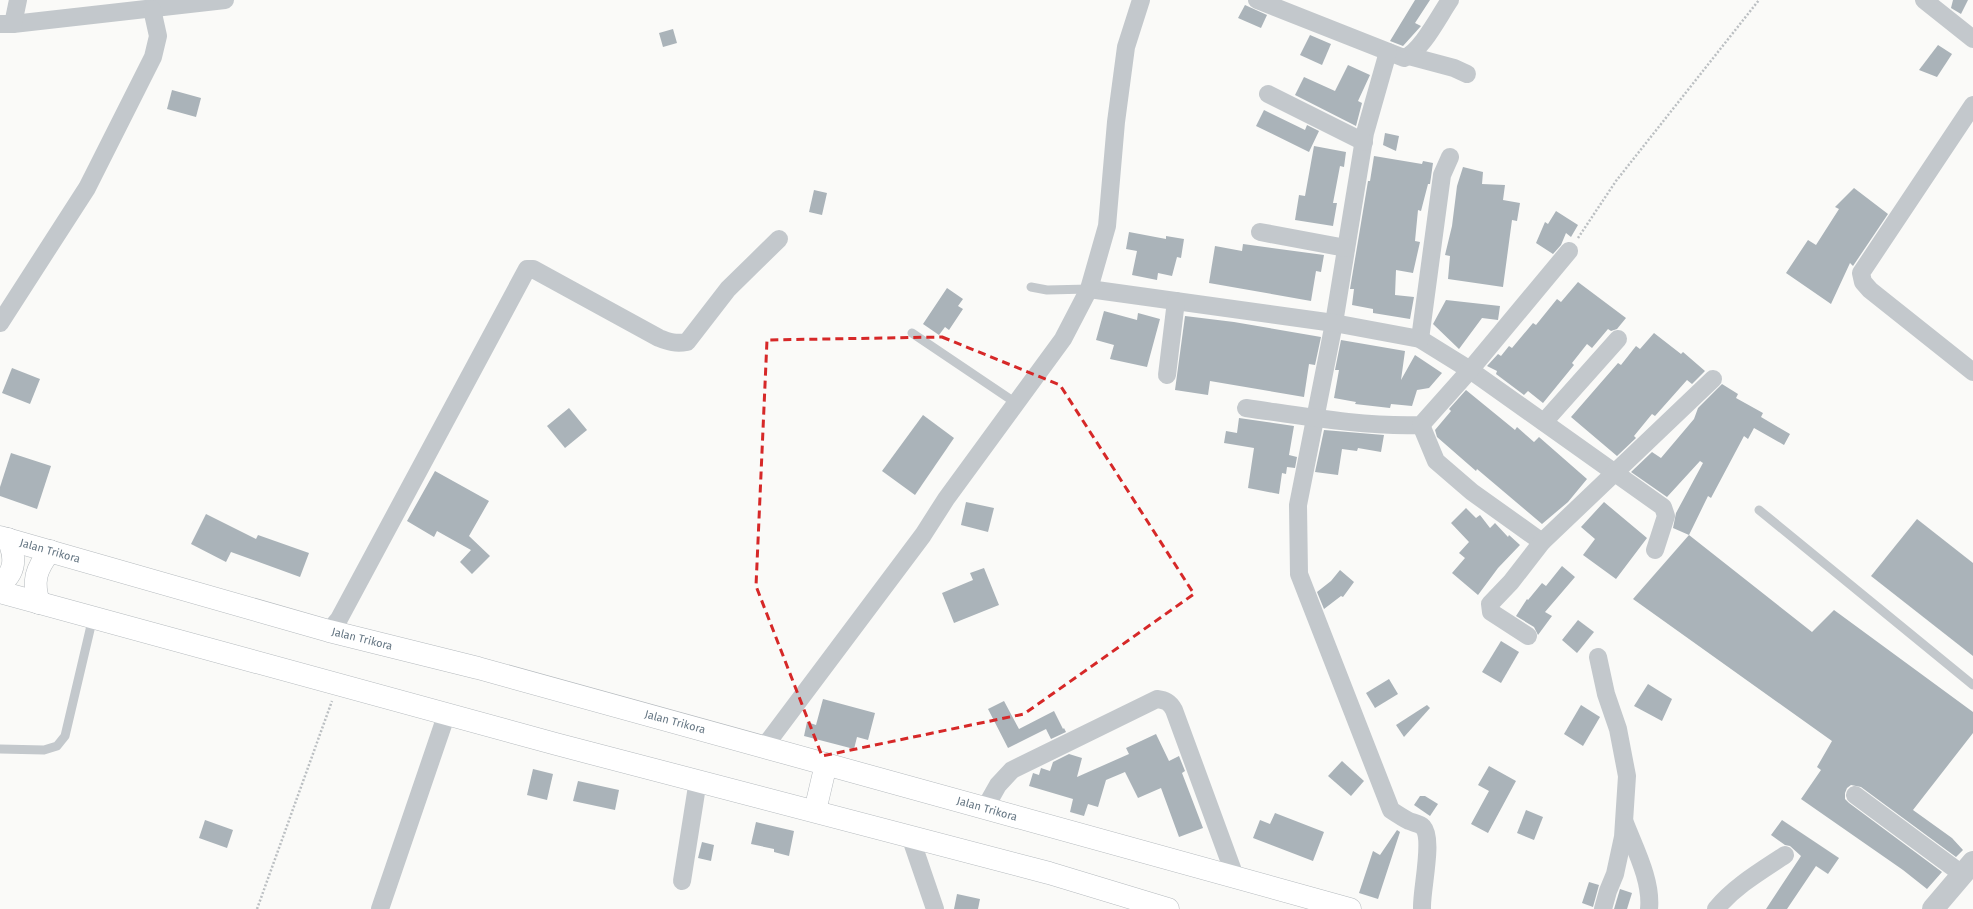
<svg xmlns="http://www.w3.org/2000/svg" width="1973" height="909" font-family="'Fira Sans',sans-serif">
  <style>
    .building { fill: #aab3b9 }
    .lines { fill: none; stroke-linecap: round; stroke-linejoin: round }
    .primary-casing { stroke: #b5babe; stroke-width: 23 }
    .path { stroke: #bbbfc2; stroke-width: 2.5; stroke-dasharray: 2 2; stroke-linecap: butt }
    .service { stroke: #c3c8cc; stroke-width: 9 }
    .minor { stroke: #c3c8cc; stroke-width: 18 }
    .tertiary { stroke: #c3c8cc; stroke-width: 22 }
    .primary { stroke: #fff; stroke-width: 22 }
    .marked { fill: none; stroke: #d62828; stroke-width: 3; stroke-dasharray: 8 5; stroke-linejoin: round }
    .labels { text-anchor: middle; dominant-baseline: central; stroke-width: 4; stroke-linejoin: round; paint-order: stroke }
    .street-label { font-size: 11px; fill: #657683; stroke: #fff }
  </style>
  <rect width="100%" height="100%" fill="#fafaf8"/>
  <g class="building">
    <path d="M1415,0H1430L1415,23L1421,26L1403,46L1390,41Z"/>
    <path d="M1953,0H1968L1961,14L1951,8Z"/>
    <path d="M1245,5L1267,15L1261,28L1238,18Z"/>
    <path d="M673,29L677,43L663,47L659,33Z"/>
    <path d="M1310,35L1331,44L1322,65L1300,55Z"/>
    <path d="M1938,45L1952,54L1937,77L1919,70Z"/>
    <path d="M1348,65L1370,75L1358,101L1362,103L1356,126L1295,95L1304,77L1335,91Z"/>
    <path d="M172,90L201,98L196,117L167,109Z"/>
    <path d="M1264,110L1305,130L1307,125L1319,131L1309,152L1256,126Z"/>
    <path d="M1385,133L1399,136L1396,151L1383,145Z"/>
    <path d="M1314,146L1346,152L1344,167L1340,166L1333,203H1337L1333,226L1295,220L1299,195L1305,196Z"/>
    <path d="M1374,156L1422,164L1423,161L1433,163L1430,184H1428L1421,211L1418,210L1415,241L1420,242L1413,273L1396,270L1395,295L1414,297L1410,319L1373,313V309L1352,305L1354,289H1350L1368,181H1370Z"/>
    <path d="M1463,167L1483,172L1482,184L1505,185L1503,200L1520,203L1517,221L1512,220L1503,287L1448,279L1450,256L1445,255L1452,226L1457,186Z"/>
    <path d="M1854,188L1888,214L1853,266L1850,263L1831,304L1786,273L1808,240L1816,245L1839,209L1835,207Z"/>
    <path d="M814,190L827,193L822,215L809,212Z"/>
    <path d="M1556,211L1578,225L1571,237L1566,233L1561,245L1553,254L1536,243L1545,222L1548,224Z"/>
    <path d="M1129,232L1166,239V236L1184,239L1181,258L1177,257L1172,276L1158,273L1157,280L1132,275L1137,251L1126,249Z"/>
    <path d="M1243,244L1324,255L1321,272L1316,271L1311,301L1209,283L1215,246L1242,251Z"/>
    <path d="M1578,282L1626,318L1617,329L1611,331L1608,329L1592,348L1587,344L1572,363L1574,365L1543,403L1528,391L1524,395L1496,374L1497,371L1487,366L1498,354L1501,356L1509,346L1512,348L1533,323L1536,325L1557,299L1561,302Z"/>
    <path d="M947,288L963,299L958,306L963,309L949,330L945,327L939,335L923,324Z"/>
    <path d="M1446,300L1500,306L1498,320L1482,318L1459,349L1433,324Z"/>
    <path d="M1104,311L1137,320L1138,313L1160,319L1147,367L1110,359L1114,345L1096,340Z"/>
    <path d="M1185,316L1234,322L1321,337L1315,365L1309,364L1304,397L1210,381L1208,395L1175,390Z"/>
    <path d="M1654,333L1681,354L1683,352L1705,371L1692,384L1687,380L1655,416L1652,414L1634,436L1636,438L1617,456L1571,417L1618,363L1621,365L1636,346L1640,349Z"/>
    <path d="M1341,340L1405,351L1401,380L1415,355L1442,373L1429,388L1417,390L1412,406L1391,404L1390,408L1355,404L1356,402L1334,398L1339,370H1335Z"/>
    <path d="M12,368L40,379L30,404L2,393Z"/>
    <path d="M1722,384L1738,394L1736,398L1763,413L1761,417L1790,434L1784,445L1754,428L1748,439L1744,436L1711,498L1708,496L1689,535L1673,528L1676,513L1703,463L1700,461L1667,497L1631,472L1652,452L1661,458L1694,419L1698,408Z"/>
    <path d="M1466,390L1515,430L1517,427L1534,442L1539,437L1587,479L1568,502L1542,524L1477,469L1476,471L1437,437L1435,430L1451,411L1449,409Z"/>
    <path d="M569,408L587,430L565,448L547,426Z"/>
    <path d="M923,415L954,438L915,495L882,471Z"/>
    <path d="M1239,418L1294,426L1289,455L1297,457L1295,468L1287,467L1286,474L1282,473L1279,494L1248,488L1254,448L1224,443L1226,431L1237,433Z"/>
    <path d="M1324,430L1384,435L1381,452L1358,448L1357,451L1342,449L1338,475L1315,472Z"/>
    <path d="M11,453L51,466L37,509L0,496V487Z"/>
    <path d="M435,471L489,501L469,536L490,556L472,574L460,562L471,550L437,531L434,537L407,521Z"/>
    <path d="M966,502L994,508L988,532L961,525Z"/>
    <path d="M1604,502L1647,538L1616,579L1583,555L1595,539L1581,527Z"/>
    <path d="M1466,508L1476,518L1480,515L1490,528L1495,523L1508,537L1509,535L1520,545L1498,568L1478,595L1452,573L1465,558L1459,553L1469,542L1451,523Z"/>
    <path d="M206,514L256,539L258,535L309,553L300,577L231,552L226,562L191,544Z"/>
    <path d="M1917,519L1973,563V656L1871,576Z"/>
    <path d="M1689,535L1812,632L1834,610L1973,712V733L1913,810L1952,838L1963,850L1956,857L1861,787L1851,785L1847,788L1845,793V799L1849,803L1942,872L1927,889L1903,870L1801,799L1821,770L1817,767L1832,741L1633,599Z"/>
    <path d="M1562,566L1575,577L1545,612L1552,616L1538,635L1534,627L1516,616L1527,599L1528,600L1542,583L1546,586Z"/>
    <path d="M984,568L999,605L954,623L942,593L973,580L970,573Z"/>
    <path d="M1340,570L1354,582L1343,597L1341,596L1324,609L1317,592L1331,581Z"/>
    <path d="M1578,620L1594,632L1577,653L1562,640Z"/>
    <path d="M1501,641L1519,652L1501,683L1482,672Z"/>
    <path d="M1389,679L1398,694L1375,708L1366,693Z"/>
    <path d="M1648,684L1672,699L1662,721L1634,706Z"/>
    <path d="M823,699L875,713L868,740L857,737L854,749L804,736L807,722L816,725Z"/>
    <path d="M1004,701L1019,729L1054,711L1063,729L1064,728L1066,732L1051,739L1046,729L1008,748L988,709Z"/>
    <path d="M1427,705L1430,708L1404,737L1396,725Z"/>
    <path d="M1581,705L1600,717L1583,746L1564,734Z"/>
    <path d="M1156,734L1169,761L1179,756L1185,771L1182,773L1203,828L1179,837L1161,788L1138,798L1125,772L1106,780L1098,807L1088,804L1084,816L1070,812L1073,799L1029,786L1033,773L1039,775L1041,768L1050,771L1053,762L1069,754L1082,758L1077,777L1129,754L1126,748Z"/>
    <path d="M1342,761L1364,781L1351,796L1328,776Z"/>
    <path d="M1489,766L1516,781L1488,833L1471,824L1489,791L1478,785Z"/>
    <path d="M533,769L553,774L547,800L527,795Z"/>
    <path d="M578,781L619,790L615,810L573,801Z"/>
    <path d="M1420,796H1425L1438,804L1430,816L1414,805Z"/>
    <path d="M1526,810L1543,817L1534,840L1517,833Z"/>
    <path d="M1275,813L1324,832L1313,861L1253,838L1260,820L1270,824Z"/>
    <path d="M205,820L233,830L227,848L199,838Z"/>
    <path d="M1782,820L1839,858L1828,874L1816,866L1787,909H1766L1801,856L1790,846L1785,845L1771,835Z"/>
    <path d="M756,822L794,831L789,856L774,852V849L751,844Z"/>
    <path d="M1397,830L1400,832L1378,899L1359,893L1373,851L1380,855Z"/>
    <path d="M702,842L714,845L711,861L698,858Z"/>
    <path d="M1589,882L1599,885L1593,907L1582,903Z"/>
    <path d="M1620,889L1632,893L1627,909H1614Z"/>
    <path d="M957,894L980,899L978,909H954Z"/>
  </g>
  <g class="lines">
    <defs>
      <g id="primary">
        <path d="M0,537L329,631L478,668L1350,909"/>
        <path d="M0,584C16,572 16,557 8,539"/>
        <path d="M0,592L556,744L1049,873L1168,909"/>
        <path d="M39,603C32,581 36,569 50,551"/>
        <path d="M815,811L826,764"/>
      </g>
    </defs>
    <use href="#primary" class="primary-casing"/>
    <g class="path">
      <path d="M1578,238L1616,181L1759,0"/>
      <path d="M257,909L332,701"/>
    </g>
    <g class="service">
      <path d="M1031,287L1047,290L1089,289"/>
      <path d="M912,333L1016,403"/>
      <path d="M1759,510L1973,685"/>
      <path d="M0,749L44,750L57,746L65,736L93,617"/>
    </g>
    <g class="minor">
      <path d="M1257,0L1404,58C1421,52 1439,16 1450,0"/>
      <path d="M1924,0L1973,39"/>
      <path d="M0,24H13L225,0"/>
      <path d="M13,24L18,0"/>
      <path d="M1388,52L1365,133L1334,323L1298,505L1299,574L1391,810C1397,814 1403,818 1409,821C1414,823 1420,824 1423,827C1434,839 1421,891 1422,909"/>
      <path d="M1409,56L1454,68L1467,74"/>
      <path d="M1268,94L1364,142"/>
      <path d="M1973,105L1861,273L1863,282L1870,290L1973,372"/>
      <path d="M1260,232L1346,248"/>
      <path d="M1089,289L1334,323L1420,339L1470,370L1663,507L1666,516L1655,550"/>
      <path d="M0,323L87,188L153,57L158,36L152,9"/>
      <path d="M1420,339L1442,175L1450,157"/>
      <path d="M1167,375L1176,301"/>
      <path d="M1246,408C1303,416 1363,427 1421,425L1470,370L1569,251"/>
      <path d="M1544,422L1618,339"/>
      <path d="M1421,425L1436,461L1472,492L1542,542"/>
      <path d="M329,631L339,619L527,269H533L659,338C669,342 676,344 687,342L728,289L779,239"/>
      <path d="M1528,636L1491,612L1490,604L1511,582L1542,542L1713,379"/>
      <path d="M1598,657L1606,694L1618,729L1627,776L1623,837L1615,874L1608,891L1603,909"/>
      <path d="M764,747L923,535L946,499L1063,339L1089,289L1107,226L1116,122L1126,47L1141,0"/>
      <path d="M1855,795L1962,874"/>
      <path d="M985,808L998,785L1012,770L1157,699C1165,700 1170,702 1174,710L1236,879"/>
      <path d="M1625,823C1635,849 1652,881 1649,909"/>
      <path d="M910,836L935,909"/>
      <path d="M682,881L698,780"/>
      <path d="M380,909L447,713"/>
      <path d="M1716,909C1735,886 1761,871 1785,855"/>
    </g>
    <path class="tertiary" d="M1933,909L1973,862"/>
    <use href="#primary" class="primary"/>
  </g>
  <path class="marked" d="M942,337L1060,385L1194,594L1024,714L822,756L756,586L767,340Z"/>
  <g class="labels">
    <g class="street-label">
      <text transform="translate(50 551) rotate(16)">Jalan Trikora</text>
      <text transform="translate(362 639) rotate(14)">Jalan Trikora</text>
      <text transform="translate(675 722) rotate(15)">Jalan Trikora</text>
      <text transform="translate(987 809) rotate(16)">Jalan Trikora</text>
    </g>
  </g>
</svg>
